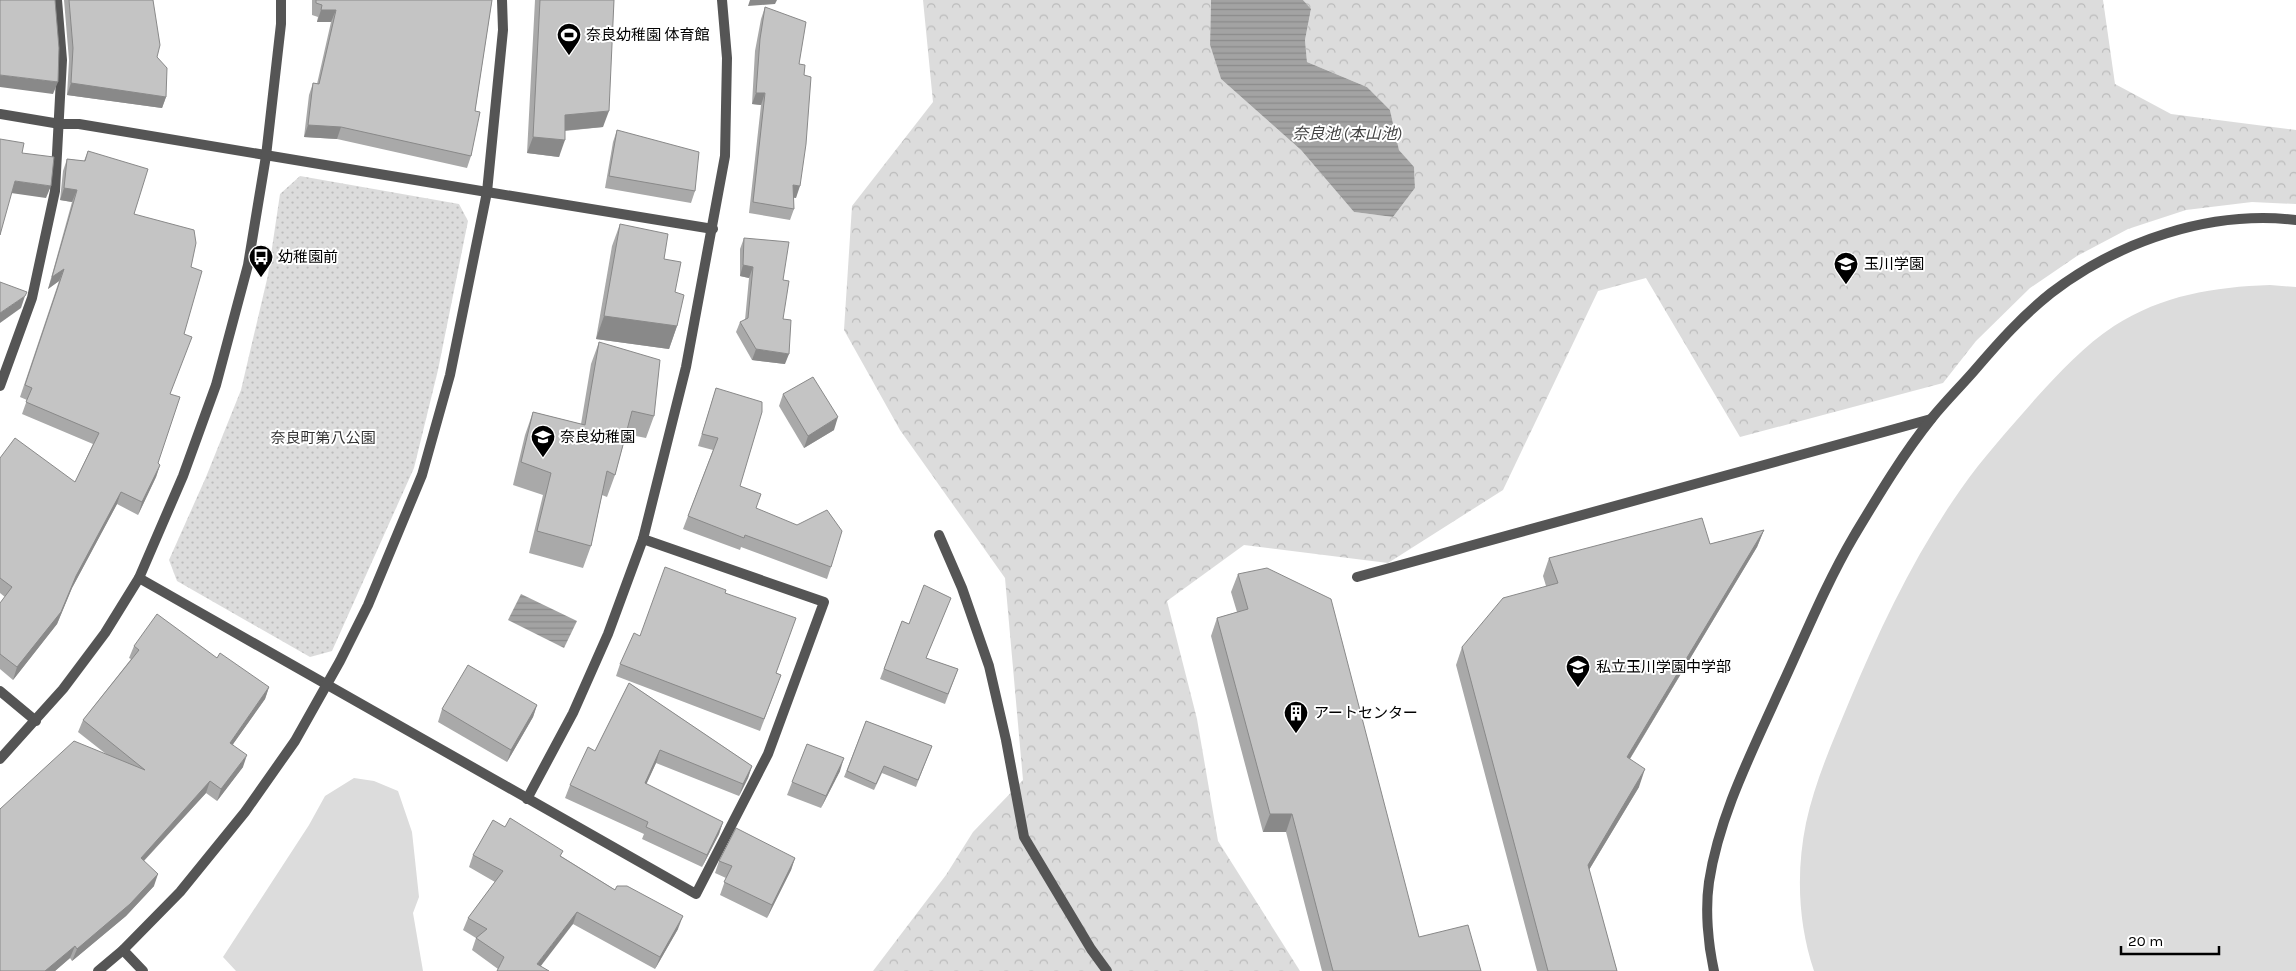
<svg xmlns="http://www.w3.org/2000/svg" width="2296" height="971" font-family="Karla,'Noto Sans JP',sans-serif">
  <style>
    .grass { fill: #dcdcdc }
    .forest { fill: url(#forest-crowns) }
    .park { fill: url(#park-dots) }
    .water { fill: url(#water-rules) }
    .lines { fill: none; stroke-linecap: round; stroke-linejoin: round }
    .service { stroke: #555; stroke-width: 10 }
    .minor { stroke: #555; stroke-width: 10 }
    .tertiary { stroke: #555; stroke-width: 10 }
    .wall { fill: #a9a9a9 }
    .shaded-wall { fill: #898989 }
    .building { fill: #c4c4c4; stroke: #898989 }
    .labels { text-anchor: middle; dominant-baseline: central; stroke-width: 4; stroke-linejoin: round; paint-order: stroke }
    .poi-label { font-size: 15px; fill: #000; stroke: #fff; text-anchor: start }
    .park-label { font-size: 15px; fill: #333; stroke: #fff }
    .water-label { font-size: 16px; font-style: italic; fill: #444; stroke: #fff }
  </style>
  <defs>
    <pattern id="forest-crowns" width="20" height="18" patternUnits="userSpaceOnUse" patternTransform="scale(1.25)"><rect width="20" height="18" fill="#dcdcdc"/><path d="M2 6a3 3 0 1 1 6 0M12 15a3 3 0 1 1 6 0" fill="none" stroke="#bbb"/></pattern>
    <pattern id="park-dots" width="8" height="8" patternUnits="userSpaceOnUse" patternTransform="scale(1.25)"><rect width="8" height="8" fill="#dcdcdc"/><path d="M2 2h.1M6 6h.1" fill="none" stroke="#bbb" stroke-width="1.8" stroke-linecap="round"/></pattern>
    <pattern id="water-rules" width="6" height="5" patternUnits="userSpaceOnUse" patternTransform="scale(1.25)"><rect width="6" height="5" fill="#a3a3a3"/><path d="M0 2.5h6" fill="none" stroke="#8b8b8b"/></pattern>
  </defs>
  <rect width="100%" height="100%" fill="#fff"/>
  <g class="grass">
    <path d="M2270,285L2296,287V971H1814C1798,923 1796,872 1806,823C1815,781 1833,741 1849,702C1880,628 1915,554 1961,489C1984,456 2011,427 2037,397C2060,372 2085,345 2114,326C2162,295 2214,287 2270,285Z"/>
    <path d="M354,778L374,781L398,791L412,832L419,897L413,913L423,971H236L223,957L309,825L325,796Z"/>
  </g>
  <path class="forest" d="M923,0H1211L1210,45L1221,79L1301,150L1354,212L1393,217L1415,188L1414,168L1399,150L1390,110L1367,87L1307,62L1305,40L1311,10L1303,0H2103L2115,84L2171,114L2296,130V204L2252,202L2186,210L2128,229L2077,256L2030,288L1976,341L1943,383L1740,437L1646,278L1598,291L1503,490L1388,563L1244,545L1167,601L1197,719L1218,841L1300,971H873L946,875L973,832L1023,780L1005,578L900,430L844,330L852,206L933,102Z"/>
  <path class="park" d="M300,176L459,204L468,221L438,370L414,468L332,651L310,657L177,581L169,560L206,477L241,390L268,275L280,194Z"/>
  <g class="water">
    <path d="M1211,0H1303L1311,9L1305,40L1307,62L1367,87L1390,110L1399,150L1414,167L1415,188L1393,217L1354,212L1301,150L1221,79L1210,45Z"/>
    <path d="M521,594L577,621L564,648L508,620Z"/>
  </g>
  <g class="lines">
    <g class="service">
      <path d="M939,535L962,588L989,666L1006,740L1024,837L1091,949L1107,971"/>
      <path d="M1357,577L1931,419"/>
      <path d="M1714,971C1708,944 1705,910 1709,882C1719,817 1750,756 1777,696C1802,643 1824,587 1854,536C1878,496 1903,454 1932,418C1945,402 1960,387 1974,371C1998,343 2022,316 2051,293C2119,241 2210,210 2296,220"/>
    </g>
    <g class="minor">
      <path d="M487,192L713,229"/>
      <path d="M0,386L32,298L55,191L62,60L57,0"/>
      <path d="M139,578L696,894L768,754L824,602L643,539"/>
      <path d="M0,691L36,721"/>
      <path d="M527,799L573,713L608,634L643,539L686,367L725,156L727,58L722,0"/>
      <path d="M123,950L143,971"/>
      <path d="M98,971L123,950L180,892L245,812L295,741L340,661L368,605L422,475L450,375L487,192L503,30L502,0"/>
    </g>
    <g class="tertiary">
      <path d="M0,114L60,124H79L487,192"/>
      <path d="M0,759L63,689L105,633L139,578L183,476L216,385L248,265L266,156L281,24V0"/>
    </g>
  </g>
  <g class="wall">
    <path d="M64,0H153L157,57L166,97L162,108L67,95L69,60Z"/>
    <path d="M312,0H492L475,111L471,156L467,168L337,139L304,137L309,95L313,83L317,84L331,22H317L318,17L312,15Z"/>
    <path d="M535,0H614L603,127L565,131L559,157L527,153Z"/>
    <path d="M765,7L799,64L804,75L796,198L793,197L794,209L790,220L749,213L761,105L752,104L755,51L761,19Z"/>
    <path d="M617,130L695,191L691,203L605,188L613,142Z"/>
    <path d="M88,151L134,214L191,267L184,334L170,394L158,463L160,465L156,477L138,515L117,504L72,588L57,624L13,680L0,669V603L5,597L0,593V458L75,482L93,444L22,414L27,400L20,397L59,281L48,289L72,202L60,200L63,171L67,159L84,161Z"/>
    <path d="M620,224L664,259L675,292L677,326L669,349L596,339L612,246Z"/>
    <path d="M744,238L783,280V319L785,364L752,360L736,332L740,322L745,320L749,278L740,276V249Z"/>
    <path d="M599,342L654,416L646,438L626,434L615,475L607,497L602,495L591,546L583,568L529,553L543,495L513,485L525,435L533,412L581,424L591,364Z"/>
    <path d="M716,388L740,486L756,508L831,567L827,579L741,547L740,550L683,529L713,450L698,446Z"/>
    <path d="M783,394L834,430L804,448L779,406Z"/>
    <path d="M1764,530L1757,547L1630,759L1639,787L1589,870L1617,971H1537L1456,665L1462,647L1546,586L1543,576L1549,558L1710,544Z"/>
    <path d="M1238,574L1419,937L1481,971H1322L1286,832H1263L1211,636L1217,618L1237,612L1231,592Z"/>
    <path d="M725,593L776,673L781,675L760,731L616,676L620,664L640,636Z"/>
    <path d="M947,607L926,658L958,669L945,704L880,679L902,621L909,624Z"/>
    <path d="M134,646L217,658L269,687L265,699L233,744L243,767L217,801L206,793L144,861L154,886L126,916L72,961L70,958L55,971H0L106,754L78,732L83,720L131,659L129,658Z"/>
    <path d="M629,683L752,766L748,778L739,796L656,763L646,784L723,822L719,834L702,867L642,839L644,834L565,798L570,785L595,751Z"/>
    <path d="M537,705L533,717L507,762L438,722L442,709Z"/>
    <path d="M866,721L932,746L916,787L882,773L874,790L844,777Z"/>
    <path d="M807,744L840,771L821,808L787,795Z"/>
    <path d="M473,855L561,856L678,929L655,969L573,924L498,969L472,950L476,938L463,930L468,918L495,882L469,867Z"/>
    <path d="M795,858L791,870L767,918L720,895L726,878L715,873L719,861Z"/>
  </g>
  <g class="shaded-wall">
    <path d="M750,0H777L775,4L748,6Z"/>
    <path d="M321,10H336L331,22H317Z"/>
    <path d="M0,75L58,82L53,94L0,87Z"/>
    <path d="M71,83L166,97L162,108L67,95Z"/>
    <path d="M756,93H765L761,105L752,104Z"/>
    <path d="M609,111L603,127L559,131L565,115Z"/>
    <path d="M308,125L341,127L337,139L304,137Z"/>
    <path d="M533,137L565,140L559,157L527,153Z"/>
    <path d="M15,181L51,186L46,198L11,193Z"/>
    <path d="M793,185L800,186L796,198L789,197Z"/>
    <path d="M64,188L77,190L72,202L60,200Z"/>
    <path d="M743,265L753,267L749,278L740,276Z"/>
    <path d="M64,269L59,281L48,289L52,277Z"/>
    <path d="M25,296L21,308L0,323V313Z"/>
    <path d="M604,316L677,326L669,349L596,339Z"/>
    <path d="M756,349L789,354L785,364L752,360Z"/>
    <path d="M838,417L834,430L804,448L808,436Z"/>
    <path d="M160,465L156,477L138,515L142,502Z"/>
    <path d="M121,492L117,504L72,588L57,624L13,680L17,667L76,576Z"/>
    <path d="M1764,530L1757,547L1620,775L1627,757Z"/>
    <path d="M269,687L265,699L226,754L230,743Z"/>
    <path d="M537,705L533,717L507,762L511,750Z"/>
    <path d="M660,750L656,763L641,796L645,783Z"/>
    <path d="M247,755L243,767L217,801L221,789Z"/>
    <path d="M844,758L840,771L821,808L826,796Z"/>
    <path d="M752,766L748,778L739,796L743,784Z"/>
    <path d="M1645,769L1639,787L1581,883L1588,865Z"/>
    <path d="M210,781L206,793L136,869L141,858Z"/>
    <path d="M1270,814H1292L1286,832H1263Z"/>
    <path d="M723,822L719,834L702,867L707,855Z"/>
    <path d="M795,858L791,870L767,918L772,905Z"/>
    <path d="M158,874L154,886L126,916L72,961L77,949Z"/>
    <path d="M577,912L573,924L537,971V964Z"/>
    <path d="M683,916L678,929L655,969L660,957Z"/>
    <path d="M75,946L70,958L55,971H45Z"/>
  </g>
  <g class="building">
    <path d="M0,0H55L59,48L58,82L0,75Z"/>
    <path d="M69,0H153L160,45L157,57L167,68L166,97L71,83L73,48Z"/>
    <path d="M316,0H492L475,111L480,112L471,156L341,127L308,125L313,83L319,84L336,10H321L322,5L316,3Z"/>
    <path d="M540,0H614L609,111L565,115V140L533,137Z"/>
    <path d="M765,7L806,22L799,64L805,65L804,75L811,77L806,144L800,186L793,185L794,209L753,202L765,93H756L760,39Z"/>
    <path d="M617,130L699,152L695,191L609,176Z"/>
    <path d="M0,139L24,143L22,153L54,157L51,186L15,181L0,235Z"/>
    <path d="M88,151L148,169L134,214L194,230L196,243L191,267L202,271L184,334L192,337L170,394L180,397L158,463L160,465L142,502L121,492L76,576L61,612L17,667L0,654V603L12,587L0,578V458L15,438L75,482L99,433L26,402L32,388L25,385L64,269L52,277L77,190L64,188L67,159L85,161Z"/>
    <path d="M620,224L668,234L664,259L681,262L675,292L684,295L677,326L604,316Z"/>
    <path d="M744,238L789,242L783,280L789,281L783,319L791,320L789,354L756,349L740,322L748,318L753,267L743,265Z"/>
    <path d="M0,282L27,292L25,296L0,313Z"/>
    <path d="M599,342L660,360L654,416L632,411L615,475L607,471L591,546L537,531L551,473L521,462L533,412L585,425Z"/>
    <path d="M813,377L838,417L808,436L783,394Z"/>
    <path d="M716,388L762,402V412L740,486L761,494L756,508L797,525L827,510L842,531L831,567L745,535L744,538L688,516L718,438L702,434Z"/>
    <path d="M1702,518L1710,544L1764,530L1627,757L1645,769L1588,865L1617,971H1548L1462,647L1503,598L1558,583L1549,558Z"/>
    <path d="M665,567L726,590L725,593L796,618L776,673L781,675L764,719L620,664L634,633L640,636Z"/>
    <path d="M1267,568L1331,599L1419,937L1468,925L1481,971H1333L1292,814H1270L1217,618L1248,609L1238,574Z"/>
    <path d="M924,585L951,598L926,658L958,669L948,694L884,669L902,621L909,624Z"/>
    <path d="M157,614L217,658L220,653L269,687L230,743L247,755L221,789L210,781L141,858L158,874L130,904L77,949L75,946L45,971H0V809L74,741L145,770L83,720L139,650L134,646Z"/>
    <path d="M468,665L537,705L511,750L442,709Z"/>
    <path d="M629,683L752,766L743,784L660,750L645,783L723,822L707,855L646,827L648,822L570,785L588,747L595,751Z"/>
    <path d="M866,721L932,746L918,780L884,766L876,784L847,771Z"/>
    <path d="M807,744L844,758L826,796L792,782Z"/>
    <path d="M510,818L563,851L560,856L615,890L617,886H627L683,916L660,957L577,912L537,964L549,971H497L504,957L476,938L487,929L468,918L503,871L473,855L493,820L505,827Z"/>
    <path d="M736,828L795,858L772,905L724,882L732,866L719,861Z"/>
  </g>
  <defs>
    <symbol id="stadium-pin" viewBox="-11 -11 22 30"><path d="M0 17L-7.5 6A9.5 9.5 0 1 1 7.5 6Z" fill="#000" stroke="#fff"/><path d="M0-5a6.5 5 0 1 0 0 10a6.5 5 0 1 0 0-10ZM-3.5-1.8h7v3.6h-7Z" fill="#fff"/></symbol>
    <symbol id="bus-pin" viewBox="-11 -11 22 30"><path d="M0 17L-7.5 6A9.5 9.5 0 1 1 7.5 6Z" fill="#000" stroke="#fff"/><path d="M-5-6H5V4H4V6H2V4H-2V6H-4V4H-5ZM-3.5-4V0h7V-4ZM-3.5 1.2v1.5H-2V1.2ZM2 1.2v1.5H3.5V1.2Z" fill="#fff"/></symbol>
    <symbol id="university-pin" viewBox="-11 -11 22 30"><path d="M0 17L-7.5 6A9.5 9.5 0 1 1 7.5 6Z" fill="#000" stroke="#fff"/><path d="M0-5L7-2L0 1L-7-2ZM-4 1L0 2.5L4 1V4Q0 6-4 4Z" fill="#fff"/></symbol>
    <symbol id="school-pin" viewBox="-11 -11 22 30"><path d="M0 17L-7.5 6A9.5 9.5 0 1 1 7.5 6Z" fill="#000" stroke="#fff"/><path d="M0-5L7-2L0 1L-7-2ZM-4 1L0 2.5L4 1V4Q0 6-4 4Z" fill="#fff"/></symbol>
    <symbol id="building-pin" viewBox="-11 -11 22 30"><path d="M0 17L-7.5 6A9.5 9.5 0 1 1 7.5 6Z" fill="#000" stroke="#fff"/><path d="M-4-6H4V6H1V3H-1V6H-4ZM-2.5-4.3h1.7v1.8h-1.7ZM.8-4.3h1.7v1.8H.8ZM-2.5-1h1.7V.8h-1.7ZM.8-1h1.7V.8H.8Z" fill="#fff"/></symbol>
  </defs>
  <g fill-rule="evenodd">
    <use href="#stadium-pin" x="555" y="21" width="28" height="38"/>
    <use href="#bus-pin" x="247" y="243" width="28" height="38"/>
    <use href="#university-pin" x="1832" y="250" width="28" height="38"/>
    <use href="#school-pin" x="529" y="423" width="28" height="38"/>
    <use href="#school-pin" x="1564" y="653" width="28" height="38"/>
    <use href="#building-pin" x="1282" y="699" width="28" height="38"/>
  </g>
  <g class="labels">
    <g class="poi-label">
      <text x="586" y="35">奈良幼稚園 体育館</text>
      <text x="278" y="257">幼稚園前</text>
      <text x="1864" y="264">玉川学園</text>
      <text x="560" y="437">奈良幼稚園</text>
      <text x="1596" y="667">私立玉川学園中学部</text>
      <text x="1314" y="713">アートセンター</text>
    </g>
    <g class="park-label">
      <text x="323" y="438">奈良町第八公園</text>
    </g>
    <g class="water-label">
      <text x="1347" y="133">奈良池 (本山池)</text>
    </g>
  </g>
  <path d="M2121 946v8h98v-8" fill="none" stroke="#000000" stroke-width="2.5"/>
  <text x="2128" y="946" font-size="15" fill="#000000" stroke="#ffffff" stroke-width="4" paint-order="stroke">20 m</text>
</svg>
